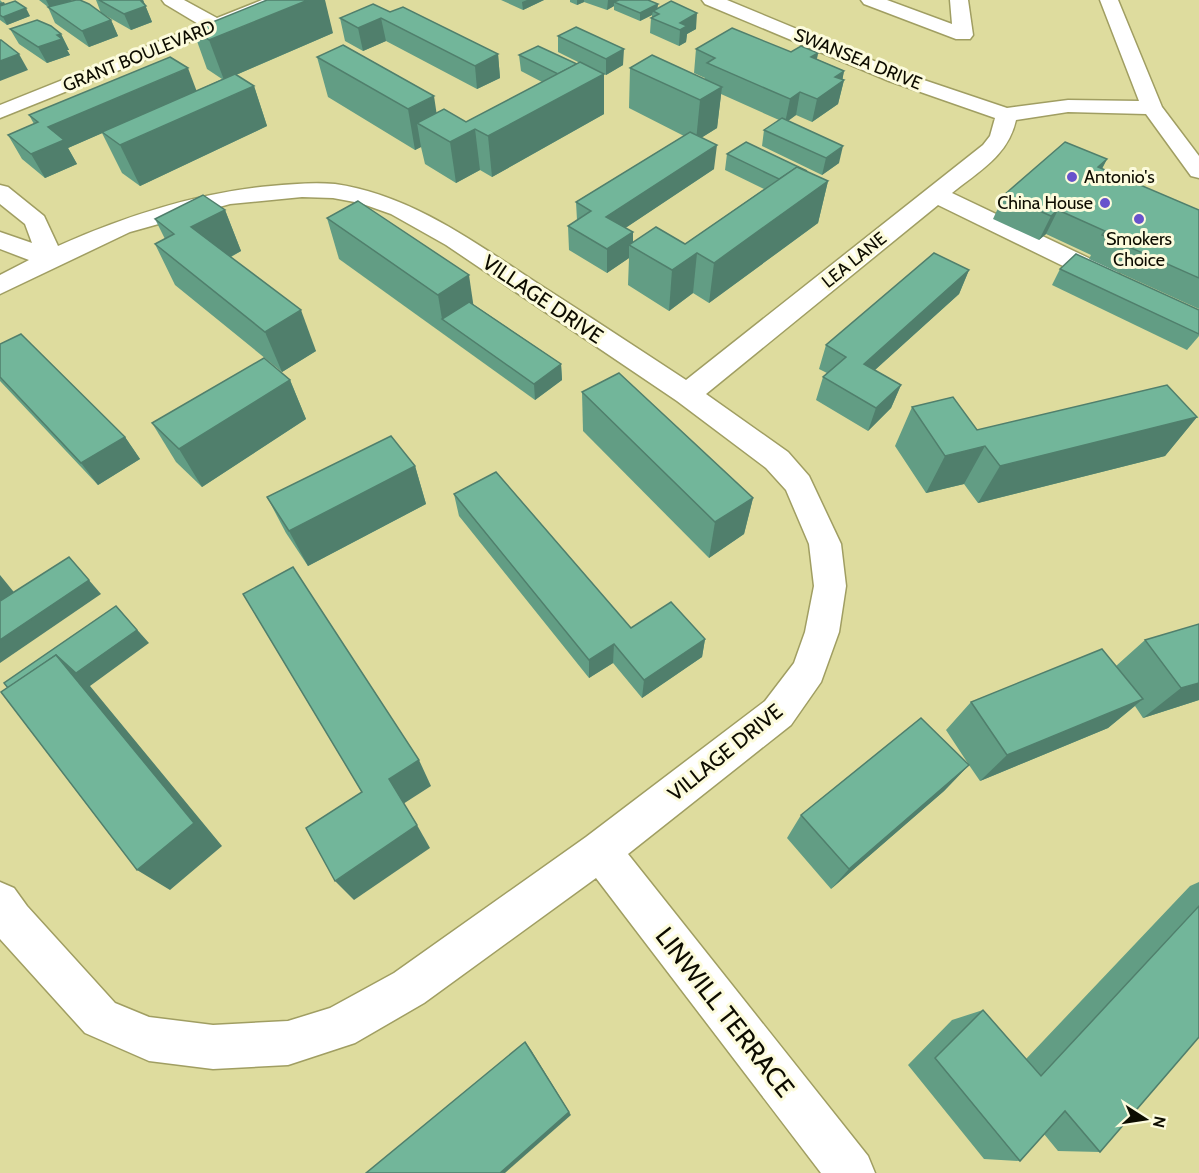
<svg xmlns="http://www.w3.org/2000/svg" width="1199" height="1173" font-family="Cabin,sans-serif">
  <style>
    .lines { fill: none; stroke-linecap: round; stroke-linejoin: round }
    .minor-casing { stroke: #a09e62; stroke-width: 3 }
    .minor { fill: #fff; fill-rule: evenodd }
    .wall { fill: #629d84 }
    .shaded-wall { fill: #507f6c }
    .building { fill: #72b69a; stroke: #507f6c; stroke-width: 1.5 }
    .poi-dot { fill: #6853cc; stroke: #fcfbdc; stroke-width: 2 }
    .labels { text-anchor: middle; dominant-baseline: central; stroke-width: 6; stroke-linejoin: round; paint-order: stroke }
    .far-street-label { font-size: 18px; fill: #0d0c00; stroke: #fcfbdc }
    .far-poi-label { font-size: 18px; fill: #0d0c00; stroke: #fcfbdc; text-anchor: start }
    .street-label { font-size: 21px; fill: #0d0c00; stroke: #fcfbdc }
    .near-street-label { font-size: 26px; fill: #0d0c00; stroke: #fcfbdc }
  </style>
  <rect width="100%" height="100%" fill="#dedc9e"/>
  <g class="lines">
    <defs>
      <g id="minor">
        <path d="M162,0H184L217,18L262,0H287L284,4L0,118V105L200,25L165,4Z"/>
        <path d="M702,0H727L903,73L1007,108L1068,100L1139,101L1100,0H1118L1162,107L1199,156V178L1191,176L1146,114L1068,112L1016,120C1008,156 979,171 952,193L1118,272L1122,278L1118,284L1109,286L1100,284L938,205L706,394L788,452L809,476L841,544L846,586L839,632L821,682L791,725L628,854L868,1156L875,1173H821L596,878L424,1003L355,1043L288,1065L213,1069L149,1061L85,1033L0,939V882L14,888L27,906L115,1003L149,1017L213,1025L288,1021L330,1008L394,973L586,837L765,701L794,663L805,632L814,586L809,544L786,490L766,468L677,401L446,245L391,214L360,203L333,198L302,197L230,204L130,232L0,294V275L29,260L0,249V232L32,243L25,224L0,204V185L8,187L44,216L58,246C126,216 196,193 271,186C292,184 314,182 335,184C411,195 474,242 537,283C587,315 636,347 686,380L983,145L990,136L995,118L889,81L705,4Z"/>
        <path d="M861,0H887L952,24L950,0H968L973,35L970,39H956L864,4Z"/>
      </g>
    </defs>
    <use href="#minor" class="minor-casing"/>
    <use href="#minor" class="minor"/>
  </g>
  <g class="wall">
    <path d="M0,0L5,5L30,16L7,25L0,20Z"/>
    <path d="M39,0H73L66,3L111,20L118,36L89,47L55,23L48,7Z"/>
    <path d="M96,0H143L152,22L131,30L101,13Z"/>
    <path d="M501,0H544L523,10Z"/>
    <path d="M570,0H648L658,4L657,8L696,29L687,34L686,42L679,46L650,33L651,18L652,17V15L640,21L614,10V6L607,10L584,2L577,5L570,2Z"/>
    <path d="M390,12L498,54L500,78L477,89L386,41L363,51L345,41L340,18Z"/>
    <path d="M10,29L61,34L69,50H67L70,55L47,63L19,44Z"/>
    <path d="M193,30L333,33L236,75L254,86L267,126L140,186L122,173L102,133L68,148L77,164L45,178L22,159L8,135L34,124L29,115L196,91L222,79L207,69Z"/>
    <path d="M558,36L623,65L606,75L604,74V114L492,177L480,170L456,183L425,164L421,147L415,150L328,97L317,57L436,113L466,122L542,82L521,71L519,55L577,64L580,63L558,52Z"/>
    <path d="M696,49L818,53L817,59L844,71L842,80H844L838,104L812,122L796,115L788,121L839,163L822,175L762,146L764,130L779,120L721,94L717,128L701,138L714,169L625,228L633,242L685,244L764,189L725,170L727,154L807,172L828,181L818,223L709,303L693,293L669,311L628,285L629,258L607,273L569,250L568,226L577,220L576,202L684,136L629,108L630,68L705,79V78L694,73Z"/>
    <path d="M1107,159L1102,169L1199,210V309L1089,259L1091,255L1046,234L1039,240L993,219L1004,195Z"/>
    <path d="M225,210L241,251L231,257L316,351L282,372L175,285L155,244L165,239L155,219Z"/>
    <path d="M327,218L473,304L561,364L562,380L535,400L339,259Z"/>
    <path d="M1060,269L1199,310V336L1187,350L1052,285Z"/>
    <path d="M969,270L959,294L875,370L901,385L891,408L868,431L816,400L823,377L827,373L819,369L826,345Z"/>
    <path d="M0,344L125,437L140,459L98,485L0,381Z"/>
    <path d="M290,380L306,419L202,487L176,462L152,423Z"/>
    <path d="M582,392L753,498L744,534L709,558L583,431Z"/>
    <path d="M912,407L977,430L1197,417L1165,456L978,503L964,484L926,493L895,446Z"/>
    <path d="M415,466L426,504L308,566L286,533L267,497Z"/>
    <path d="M454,494L631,628L705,639L702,657L642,698L613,663L589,678L459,516Z"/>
    <path d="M1145,640L1199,700L1143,718L1135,706L1108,728L980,781L969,765L944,791L831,889L787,838L801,815L969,765L946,730L971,702L1116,666Z"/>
    <path d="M1199,882V1037L1100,1152L1058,1151L1044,1134L1020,1161L984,1159L908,1065L952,1020L983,1010L1026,1059L1190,886Z"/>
  </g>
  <g class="shaded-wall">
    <path d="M46,0H73L50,8Z"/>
    <path d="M139,0H143L152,22L131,30L124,14Z"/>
    <path d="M308,0H325L333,33L224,80L209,40Z"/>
    <path d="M527,0H544L523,10L522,2Z"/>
    <path d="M577,0H584V2L577,5Z"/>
    <path d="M608,0H624L614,2V6L607,10Z"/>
    <path d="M4,2L8,10L0,12V3Z"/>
    <path d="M658,4L657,12L653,11L652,15L640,21V13Z"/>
    <path d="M26,8L30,16L7,25L3,17Z"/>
    <path d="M697,13L696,29L687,34L686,42L679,46L680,30V23Z"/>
    <path d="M381,18L386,41L363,51L358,28Z"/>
    <path d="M111,20L118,36L89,47L82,31Z"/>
    <path d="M61,34L69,50H67L70,55L47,63L38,47Z"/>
    <path d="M624,49L623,65L606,75V59Z"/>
    <path d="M818,53L813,76L811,57Z"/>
    <path d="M19,54L28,70L0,81V61Z"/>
    <path d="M498,54L500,78L477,89L475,66Z"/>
    <path d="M188,68L197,92L68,148L77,164L45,178L31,154L48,127Z"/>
    <path d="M844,71L842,82L844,80L838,104L812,122L817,99L835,77Z"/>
    <path d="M604,74V114L492,177L488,136Z"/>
    <path d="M254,86L267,126L140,186L120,145Z"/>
    <path d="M722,87L717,128L696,141L700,100Z"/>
    <path d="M800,92L796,115L785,123L790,99Z"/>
    <path d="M434,96L440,136L417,123L421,147L415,150L408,109Z"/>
    <path d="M475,129L480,170L456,183L450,142Z"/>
    <path d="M717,145L714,169L606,241V217Z"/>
    <path d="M843,146L839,163L822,175L826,158Z"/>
    <path d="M1107,159L1094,183L1098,167Z"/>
    <path d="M828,181L818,223L709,303L714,263Z"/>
    <path d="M225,210L241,251L209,268L191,227Z"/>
    <path d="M1058,210L1046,234L1039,240L1051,216Z"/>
    <path d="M633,232V247L629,245V258L607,273V249Z"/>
    <path d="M697,253L693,293L669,311L672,270Z"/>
    <path d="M969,270L959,294L856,387L864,364Z"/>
    <path d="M469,275L475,316L442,319L438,295Z"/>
    <path d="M301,310L316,351L282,372L265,332Z"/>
    <path d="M561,364L562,380L535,400L534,384Z"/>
    <path d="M290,380L306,419L202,487L179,449Z"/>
    <path d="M901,385L891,408L868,431L876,408Z"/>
    <path d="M1197,417L1165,456L978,503L1000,466Z"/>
    <path d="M125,437L140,459L98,485L81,463Z"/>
    <path d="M985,446L964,484L926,493L945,456Z"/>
    <path d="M415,466L426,504L308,566L289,531Z"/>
    <path d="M753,498L744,534L709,558L715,522Z"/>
    <path d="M69,557L101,594L0,663V640Z"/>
    <path d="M0,575L26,607L0,625Z"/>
    <path d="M116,606L149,643L90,686L222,846L170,890L137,870L56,655Z"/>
    <path d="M705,639L702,657L642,698L644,680Z"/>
    <path d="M614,644L613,663L589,678V660Z"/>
    <path d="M1199,683V700L1143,718L1181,688Z"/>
    <path d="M1143,699L1108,728L980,781L1007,755Z"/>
    <path d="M419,760L431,786L403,804L389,779Z"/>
    <path d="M969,765L944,791L831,889L849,869Z"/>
    <path d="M417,825L430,848L354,900L335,881Z"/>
    <path d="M525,1042L531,1050L571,1115L505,1173H500Z"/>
  </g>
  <g class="building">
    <path d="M76,0H80L89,4L111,20L82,31L48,7Z"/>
    <path d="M99,0H140L146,6L124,14Z"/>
    <path d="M267,0H308L209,40L193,30Z"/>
    <path d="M619,0H648L658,4L640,13L614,2Z"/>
    <path d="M15,1L26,8L3,17L0,15V6Z"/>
    <path d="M671,1L697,13L680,23L687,26L680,30L651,18L659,14L653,11Z"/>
    <path d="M373,4L390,12L403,7L498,54L475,66L381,18L358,28L340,18Z"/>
    <path d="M37,20L51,26L61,34L57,35L62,39L38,47L10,29Z"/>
    <path d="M576,27L624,49L606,59L558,36Z"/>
    <path d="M732,28L791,52L801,46L818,53L811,57L844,71L835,77L844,80L817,99L800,92L790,99L707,63L715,58L696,49Z"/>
    <path d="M0,40H1L19,54L0,61Z"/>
    <path d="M343,45L434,96L408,109L317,57Z"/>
    <path d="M538,46L577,64L558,74L519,55Z"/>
    <path d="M652,55L722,87L700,100L630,68Z"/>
    <path d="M170,57L188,68L48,127L64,140L31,154L8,135L38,122L29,115Z"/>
    <path d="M580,62L604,74L488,136L475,129L450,142L417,123L444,109L466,122Z"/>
    <path d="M235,74L254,86L120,145L102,132Z"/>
    <path d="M782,118L843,146L826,158L764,130Z"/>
    <path d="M690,132L717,145L606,217L633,232L607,249L568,226L591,211L576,202Z"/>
    <path d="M746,142L807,171L797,167L779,179L727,154Z"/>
    <path d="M1065,142L1107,159L1098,167L1199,210V278L1102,235L1105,231L1058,210L1051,216L1004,195Z"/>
    <path d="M797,167L828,181L714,263L697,253L672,270L629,245L656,227L685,244Z"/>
    <path d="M203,195L225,210L191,227L301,310L265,332L155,244L174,234L155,219Z"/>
    <path d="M358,201L469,275L438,295L327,218Z"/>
    <path d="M934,253L969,270L864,364L901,385L876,408L823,377L846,357L826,345Z"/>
    <path d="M1076,254L1199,310V334L1060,269Z"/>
    <path d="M469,302L561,364L534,384L442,319Z"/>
    <path d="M21,334L125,437L81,463L0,377V344Z"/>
    <path d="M264,358L290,380L179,449L152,423Z"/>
    <path d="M619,373L753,498L715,522L582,392Z"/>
    <path d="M1167,385L1197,417L1000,466L985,446L945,456L912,407L953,397L977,430Z"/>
    <path d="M391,436L415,466L289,531L267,497Z"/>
    <path d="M496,472L631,628L671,602L705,639L644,680L614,644L589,660L454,494Z"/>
    <path d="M69,557L89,580L0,640V601Z"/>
    <path d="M293,567L419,760L389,779L417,825L335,881L306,828L362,792L243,594Z"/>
    <path d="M116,606L137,630L76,673L56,655L8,688L4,683Z"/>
    <path d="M1199,624V683L1181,688L1145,640Z"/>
    <path d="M1102,649L1143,699L1007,755L971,702Z"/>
    <path d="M56,655L194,823L137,870L1,692Z"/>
    <path d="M921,718L969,765L849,869L801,815Z"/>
    <path d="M1199,906V1037L1100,1152L1065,1111L1020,1161L935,1058L983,1010L1041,1076Z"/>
    <path d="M525,1042L569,1112L500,1173H366Z"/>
  </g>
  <g class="poi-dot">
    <circle cx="1072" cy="177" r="6"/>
    <circle cx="1105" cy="203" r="6"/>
    <circle cx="1139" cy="219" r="6"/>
  </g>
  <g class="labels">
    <g class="far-street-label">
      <text transform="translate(139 56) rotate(-22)">GRANT BOULEVARD</text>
      <text transform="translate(858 59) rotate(22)">SWANSEA DRIVE</text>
      <text transform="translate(854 260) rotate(-39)">LEA LANE</text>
    </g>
    <g class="far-poi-label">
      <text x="1084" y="177">Antonio's</text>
      <text x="1093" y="203" text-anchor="end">China House</text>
      <text x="1139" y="239" text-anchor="middle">Smokers<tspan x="1139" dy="21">Choice</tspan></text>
    </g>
    <g class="street-label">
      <text transform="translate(543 299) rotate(34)">VILLAGE DRIVE</text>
      <text transform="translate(725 752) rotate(-39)">VILLAGE DRIVE</text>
    </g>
    <g class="near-street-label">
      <text transform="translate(725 1012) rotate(52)">LINWILL TERRACE</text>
    </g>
  </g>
  <g transform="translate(1145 1119) rotate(102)" stroke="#fcfbdc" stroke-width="4.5" paint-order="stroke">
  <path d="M0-4.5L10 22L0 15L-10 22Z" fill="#0d0c00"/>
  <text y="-9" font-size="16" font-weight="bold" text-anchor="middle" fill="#0d0c00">N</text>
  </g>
</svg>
